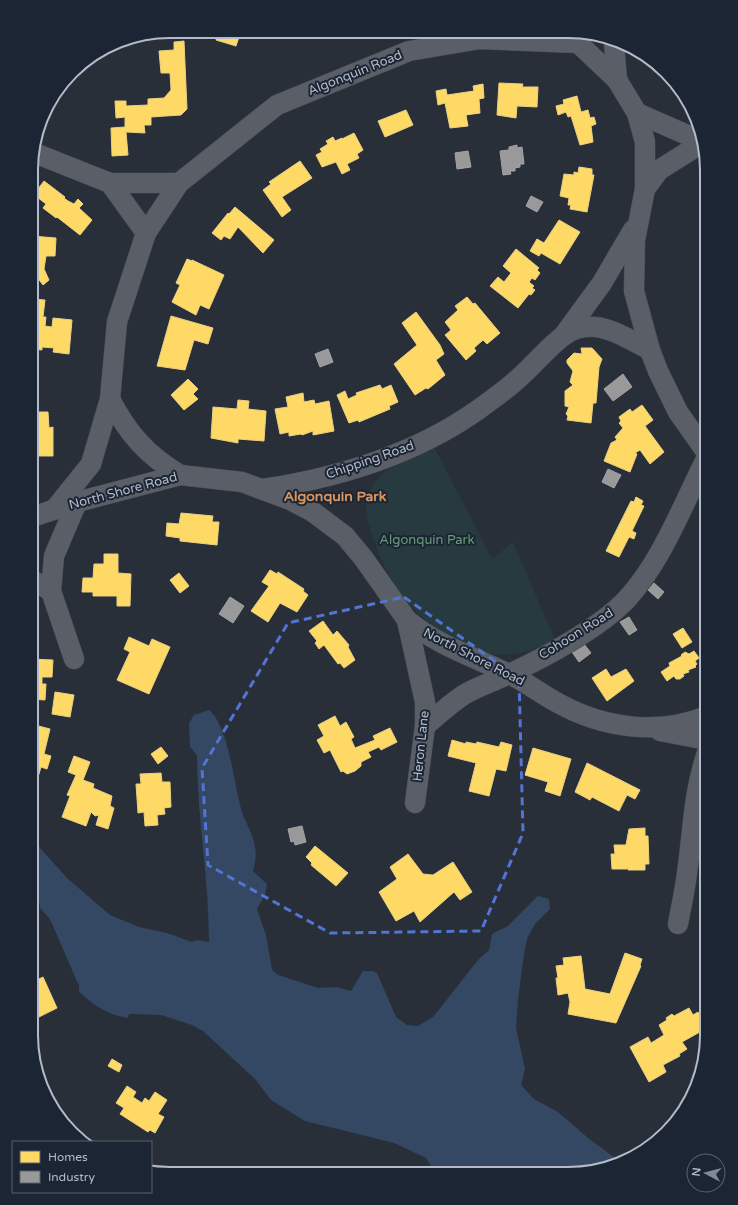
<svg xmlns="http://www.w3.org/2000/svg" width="738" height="1205" font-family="'Varela Round',sans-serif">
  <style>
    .green { fill: #263a3f }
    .water { fill: #344763 }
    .homes { fill: #ffd966; stroke: #e8d084 }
    .industry { fill: #999; stroke: #a1a3a8 }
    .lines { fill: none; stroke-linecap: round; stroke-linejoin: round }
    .minor-casing { stroke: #464a51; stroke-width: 21 }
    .minor { stroke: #5a5e66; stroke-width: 20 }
    .marked { fill: none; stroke: #5274d3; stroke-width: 3; stroke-dasharray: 8 5; stroke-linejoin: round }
    .labels { text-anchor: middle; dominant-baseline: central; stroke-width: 4; stroke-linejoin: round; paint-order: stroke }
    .street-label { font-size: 13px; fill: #b3bbca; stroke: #1c2534 }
    .park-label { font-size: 13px; fill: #699c76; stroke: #1c2534 }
    .neighbourhood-label { font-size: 14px; font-weight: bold; fill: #da965e; stroke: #1c2534 }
    .rim { fill: none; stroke: #b3bbca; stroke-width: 2 }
  </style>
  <rect width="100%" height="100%" fill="#292f39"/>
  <path class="green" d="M434,447L492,559L513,542L555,640C536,649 515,657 493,654C487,653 480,649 473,647C424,630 392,592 375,543C370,527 362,510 369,493C379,468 410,458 434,447Z"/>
  <path class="water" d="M209,710C229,726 234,786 242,812C246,823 253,835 255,847C257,855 255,863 253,871L267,884L265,895L257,909L266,935L272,970L278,975L318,988L336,987L351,991L363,971H373L377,973L396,1017L407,1025L418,1026L433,1017L478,960L489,950L492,934L508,926L538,896L549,899L550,909L535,924L527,939L524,954L518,1000L516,1028L525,1069L521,1085L534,1099L558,1112L588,1138L622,1163L568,1174H436L426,1158L394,1143L305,1121L271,1100L255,1079L203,1031L192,1025L161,1015L129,1014L128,1018C106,1014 95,1006 79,992V986L50,919L40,908L39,900L31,895V828L40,848L67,878L110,915L139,927L167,933L192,942L197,940L209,942C209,879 197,817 197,755L190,747L189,723L194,715Z"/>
  <g class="homes">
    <path d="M218,31H241L236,46L216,40Z"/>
    <path d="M184,41L187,109L181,115L151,117V125H144L145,133L126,132L128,155L112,156L111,128L125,127V117L116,118L115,101H126V106L148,105V99L164,98L171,90L170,73H161L159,51L174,50V42Z"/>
    <path d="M499,83L523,84L522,87H538L537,107L517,106L516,118L497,115Z"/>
    <path d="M483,84L484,98L479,99L480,113L466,115L468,126L450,128L445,103L438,105L436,91L446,89L447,95L474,91L473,86Z"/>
    <path d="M577,96L581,112L588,110L590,118L594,117L596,124L591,126L593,142L580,145L571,116L568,117L566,112L558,115L556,106L564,104L563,100Z"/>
    <path d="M406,110L413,125L385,137L378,121Z"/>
    <path d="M354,133L363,150L357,154L359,158L347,164L350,170L342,174L336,162L322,167L316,155L322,152L320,149L328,144L326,141L333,137L335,141L342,138V139Z"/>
    <path d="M300,161L312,178L282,197L291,210L282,217L263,190L271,184L269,182Z"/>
    <path d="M579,167L592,169V175H594L587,212L570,209L571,205H568L569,198L560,196L564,174L574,175V172L578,173Z"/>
    <path d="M44,181L65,197L64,198L68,201L74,204L78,199L83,204L79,208L92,220L80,235L57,217L56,218L43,208L46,204L32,193V189L35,186L38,189Z"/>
    <path d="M235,207L274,240L263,253L238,227L230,239L224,236L221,240L212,233L228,213L229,214Z"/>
    <path d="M559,220L580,232L560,264L541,253L539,256L530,251L537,239L544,243Z"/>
    <path d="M32,236L56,238L55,256H46L44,269L49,280L43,285L37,277L32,280Z"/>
    <path d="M516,249L539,268L537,270L540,273L535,280L532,278L529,282L534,286L532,288L535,290L531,295L529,294L518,308L490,286L498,277L504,282L511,273L503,266Z"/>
    <path d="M187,259L192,261V260L224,275L209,309L200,305L196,315L172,302L180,285L176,283Z"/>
    <path d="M467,297L473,304L475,303L500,333L487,344L483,340L474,348L476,351L466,360L445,335L451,330L445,322L458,310L455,306Z"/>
    <path d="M32,299L45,300L43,317H46L45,326L52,327L53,318L72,320L69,354L53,352L54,348L42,347V350L32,349Z"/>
    <path d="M416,312L440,345L444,354L436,360L445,375L428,389L426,388L415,395L394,364L417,345L402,323Z"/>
    <path d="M171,316L213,328L208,344L194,340L185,370L157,366Z"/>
    <path d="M581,348H592L602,359L599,367L596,403H593L591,423L567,420L568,416L566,414L569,407L565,406V391L573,385L570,382L573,371L567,363V360L574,353L582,354Z"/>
    <path d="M188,379L198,389L193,394L198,399L184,410L171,395Z"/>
    <path d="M380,385L382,389L391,385L398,402L389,406L390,409L359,422L358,420L349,423L337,395L345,391L348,399L357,395L356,393Z"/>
    <path d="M303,393L304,402L314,400L315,404L329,401L334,431L313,435V431L302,435L301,434L289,436V432L280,434L275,409L288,407L286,397Z"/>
    <path d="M238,400L249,401L248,409L266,411L264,441L238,439V443L211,438L213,407L237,409Z"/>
    <path d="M642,405L653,420L645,426L664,452L650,464L640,450L635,453L637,454L630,472L604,461L611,443L617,440L615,437L623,428L619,423L621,421L619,417L630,409L632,412Z"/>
    <path d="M32,412H48L49,428L53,427V456H32Z"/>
    <path d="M636,497L643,501L641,505L644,506L632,531L636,533L634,539L629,537L619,557L606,551L631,501L634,502Z"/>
    <path d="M181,513L213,516L212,522H219L217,545L180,541V538L166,536L167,523L179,524Z"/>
    <path d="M104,554H118V573L131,574L130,606H117V596H93V592H82L83,578H93L94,564H104Z"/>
    <path d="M270,570L277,574L278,572L304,589L303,591L308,595L297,612L280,603L268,622L251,611L269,586L262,582Z"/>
    <path d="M179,573L189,586L180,593L170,580Z"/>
    <path d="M707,609V623L700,618Z"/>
    <path d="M323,621L333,635L337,631L349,645L348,647L355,660L344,668L340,663L338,664L324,645L319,649L315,643L317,641L309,631Z"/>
    <path d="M683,628L692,642L682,648L673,634Z"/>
    <path d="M129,637L149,646L152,639L170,647L149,694L117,680L130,652L124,649Z"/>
    <path d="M694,651L699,658L695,661L697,664L695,666L696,667L688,670L689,672L683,674L684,676L680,679H676L674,676L667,681L661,672L670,666L669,663L682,656L681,655L685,652L689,654Z"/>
    <path d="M31,659L53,660L52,677H42V684H46L45,700L31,699Z"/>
    <path d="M606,669L611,677L626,669L634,681L607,701L592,678Z"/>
    <path d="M55,692L74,695L70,717L52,714Z"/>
    <path d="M335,716L340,726L346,722L354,737L351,739L355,748L375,740L373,736L390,728L397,742L381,750L379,747L368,752L371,757L361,762V766L355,771L347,774L343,771L341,772L330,750L324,753L317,740L324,736L318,725Z"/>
    <path d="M31,724L50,729L44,754L51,756L47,769L41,767L36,784L31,783Z"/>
    <path d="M452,740L466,744V742L476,744L477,742L499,747L501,742L512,745L506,771L496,769L489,796L469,791L476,763L448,756Z"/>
    <path d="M161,747L168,756L158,764L151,754Z"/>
    <path d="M533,748L571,759L560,796L545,791L548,782L525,775Z"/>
    <path d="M74,756L90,762L83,780L94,784L93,788L112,796L110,806L114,808L108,829L96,825L99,815L95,816L91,812L86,826L62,817L70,796L67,795L76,775L68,772Z"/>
    <path d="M587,763L640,790L635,799L627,795L619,811L592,797L590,800L575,792Z"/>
    <path d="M161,773L162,782H170L171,807L164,808L165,814L157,815L158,825L145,826L144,812L138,813L136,784H141L140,774Z"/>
    <path d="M645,828V836H648L649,864H645V870H628V867L627,869H612L611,854H615L614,845H626L629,829Z"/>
    <path d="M315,846L348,873L336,886L311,865L312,863L306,857Z"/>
    <path d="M408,854L423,874L433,875L453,862L472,892L460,900L454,892L420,922L414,911L396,921L379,892L397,879L390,867Z"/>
    <path d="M625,953L642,959L640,965L641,966L616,1023L568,1014L570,1002L568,993L558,995L556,978H558L556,966L564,965L563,958L581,956L585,989L610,994Z"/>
    <path d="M43,977L57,1008L33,1020L31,983Z"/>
    <path d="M689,1008L693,1015L698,1012L707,1028L682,1042L687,1049L679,1054L680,1056L663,1065L666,1072L649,1082L630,1047L648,1037L651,1043L664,1035L659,1025L667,1020L666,1018L672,1014L674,1016Z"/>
    <path d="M112,1059L122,1065L119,1072L108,1066Z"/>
    <path d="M127,1086L136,1092L133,1097L142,1103L145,1098L149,1101L155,1092L167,1100L158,1114L164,1117L155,1133L150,1130L148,1132L120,1114L124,1108L116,1103Z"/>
  </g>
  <g class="industry">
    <path d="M517,145V148L522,147L524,164H520V167L515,168V171H510L511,174L503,175L500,151L509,150V147Z"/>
    <path d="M468,151L471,167L457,169L455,153Z"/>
    <path d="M531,196L543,202L537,212L526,206Z"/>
    <path d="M328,349L333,362L320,367L315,354Z"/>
    <path d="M623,374L632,387L613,401L604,389Z"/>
    <path d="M608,469L621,475L614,488L602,482Z"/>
    <path d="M654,583L664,592L658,599L648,590Z"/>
    <path d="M230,597L244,606L233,623L219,614Z"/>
    <path d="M629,617L637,630L629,635L620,622Z"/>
    <path d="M584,644L591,653L579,662L572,652Z"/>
    <path d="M302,826L306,842L295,845L294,841L291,842L288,829Z"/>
  </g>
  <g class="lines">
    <defs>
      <g id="minor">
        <path d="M614,44L617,80"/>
        <path d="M637,113L701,141"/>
        <path d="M32,152L110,183L146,233"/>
        <path d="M110,183H179"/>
        <path d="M645,189L659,170L702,143"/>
        <path d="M564,335L602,283L633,230"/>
        <path d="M110,399C128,434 147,455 180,475"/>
        <path d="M263,489C343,477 425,451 490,401C501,393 512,385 521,376C536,363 558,335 576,329C602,320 628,339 650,350"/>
        <path d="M54,510L91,464L110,399L117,322L146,233L179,183L277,105L409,51L480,39L578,43L617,80L637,113L645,142V189L635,240L634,291L650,350L658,371L678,412L707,453"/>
        <path d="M32,517L77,502L180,475L242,482L290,500L313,512L345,536L364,559L407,620C437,645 474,657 509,674C526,682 541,694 558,703C603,728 658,736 707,716"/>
        <path d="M32,580L51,591"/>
        <path d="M407,620L425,702V726L415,803"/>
        <path d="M74,659L51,591L54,556L77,502"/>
        <path d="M425,726C438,715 451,703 465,694C479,686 495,681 509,674C544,658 601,627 627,599C663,559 683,504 707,457"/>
        <path d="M660,731L707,740"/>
        <path d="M678,924C681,908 685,890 687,873C693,832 693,793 707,753"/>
      </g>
    </defs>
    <use href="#minor" class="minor-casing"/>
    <use href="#minor" class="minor"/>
  </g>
  <path class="marked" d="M404,597L519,678L523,833L481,931L330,933L208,865L202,768L288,623Z"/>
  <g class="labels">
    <g class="street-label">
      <text transform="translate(355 73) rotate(-22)">Algonquin Road</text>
      <text transform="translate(370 460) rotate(-19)">Chipping Road</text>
      <text transform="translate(123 491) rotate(-15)">North Shore Road</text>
      <text transform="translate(576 634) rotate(-32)">Cohoon Road</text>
      <text transform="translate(474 657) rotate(27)">North Shore Road</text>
      <text transform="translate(421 746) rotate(-84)">Heron Lane</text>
    </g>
    <g class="park-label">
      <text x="427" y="540">Algonquin Park</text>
    </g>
    <g class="neighbourhood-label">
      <text x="335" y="496">Algonquin Park</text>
    </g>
  </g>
  <path d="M0 0H738V1205H0ZM170 38H568A132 132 0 0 1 700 170V1035A132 132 0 0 1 568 1167H170A132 132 0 0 1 38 1035V170A132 132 0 0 1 170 38Z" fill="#1c2534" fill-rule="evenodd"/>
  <path class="rim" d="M170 38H568A132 132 0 0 1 700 170V1035A132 132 0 0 1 568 1167H170A132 132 0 0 1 38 1035V170A132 132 0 0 1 170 38Z"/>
  <rect x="12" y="1141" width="140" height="52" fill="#1c2534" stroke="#586170"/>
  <rect x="20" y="1151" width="20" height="12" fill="#ffd966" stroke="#586170"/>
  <text x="48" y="1161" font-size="12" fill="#b3bbca">Homes</text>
  <rect x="20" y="1171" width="20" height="12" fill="#999999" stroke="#586170"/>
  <text x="48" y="1181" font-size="12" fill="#b3bbca">Industry</text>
  <g transform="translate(706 1173) rotate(277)"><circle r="19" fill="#1c2534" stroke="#586170"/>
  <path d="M0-3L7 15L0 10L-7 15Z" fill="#838a97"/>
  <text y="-6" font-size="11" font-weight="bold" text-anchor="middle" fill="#b3bbca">N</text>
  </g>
</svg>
